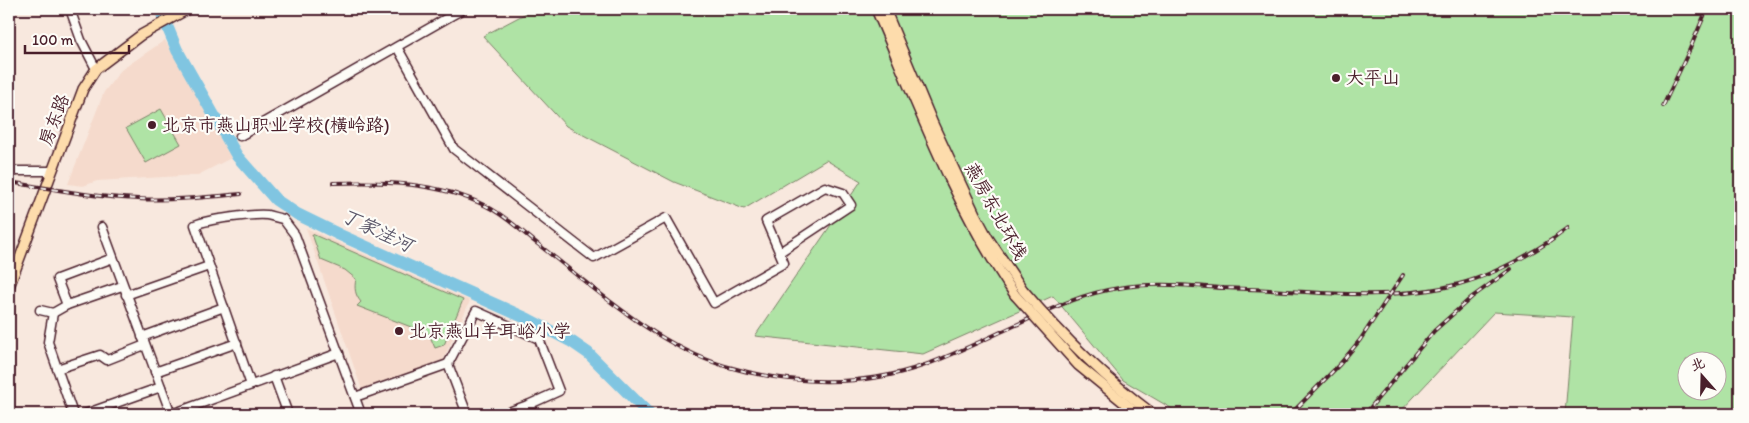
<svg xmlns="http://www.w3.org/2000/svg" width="1749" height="423" font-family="Itim,'LXGW WenKai TC',sans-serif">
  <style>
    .built { fill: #f5dacc }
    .green { fill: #afe3a5; stroke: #7c8168; fill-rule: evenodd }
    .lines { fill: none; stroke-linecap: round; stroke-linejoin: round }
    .river { stroke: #80c5e1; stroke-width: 12 }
    .minor-casing { stroke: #4a1f2b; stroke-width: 11 }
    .major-casing { stroke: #4a1f2b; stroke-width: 12 }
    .minor { stroke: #fdfcf7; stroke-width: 8 }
    .major { stroke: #fddcac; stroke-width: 9 }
    .rail-casing { stroke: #4a1f2b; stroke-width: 4 }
    .rail { stroke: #fdfcf7; stroke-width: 2; stroke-dasharray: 5.5; stroke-linecap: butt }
    .major-bridge-casing { stroke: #4a1f2b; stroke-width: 12; stroke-linecap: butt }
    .major-bridge { stroke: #fddcac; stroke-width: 9 }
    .poi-dot { fill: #4a1f2b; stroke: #fdfcf7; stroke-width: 2 }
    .labels { text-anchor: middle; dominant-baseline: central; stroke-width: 4.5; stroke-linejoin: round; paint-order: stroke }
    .poi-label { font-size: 18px; fill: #4a1f2b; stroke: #fdfcf7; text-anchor: start }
    .street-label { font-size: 18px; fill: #4a1f2b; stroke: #fdfcf7 }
    .water-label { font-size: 19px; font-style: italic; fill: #5d596b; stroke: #fdfcf7 }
  </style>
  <rect width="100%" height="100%" fill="#f8e8de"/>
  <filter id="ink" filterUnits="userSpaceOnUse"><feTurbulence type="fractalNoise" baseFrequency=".02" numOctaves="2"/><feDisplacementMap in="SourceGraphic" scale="10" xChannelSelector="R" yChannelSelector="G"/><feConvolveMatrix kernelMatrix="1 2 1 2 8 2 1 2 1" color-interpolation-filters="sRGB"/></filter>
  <g filter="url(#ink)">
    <g class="built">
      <path d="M165,40L231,158L198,175L97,181L83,186L68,184L104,92L121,70Z"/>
      <path d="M306,228L470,301L443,360L362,390Z"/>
    </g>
    <g class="green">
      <path d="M534,9H1740V414H1565L1573,317L1494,312L1398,414H1181L1123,380L1053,296L923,354L755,336L861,181L826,160L744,209L674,182L566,126L483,36ZM1686,360H1716V390H1686Z"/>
      <path d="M161,109L181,144L146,163L126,128Z"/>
      <path d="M312,234L463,300L444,345L435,348L429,334L357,306L361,302C355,295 354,288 356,279L345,270L321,260Z"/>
    </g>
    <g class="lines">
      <path class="river" d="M160,9L177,50L237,156L276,200L297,214L340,235L528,319L572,342L588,353L649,414"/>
      <defs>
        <g id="minor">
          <path d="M70,9L81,40L96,69"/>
          <path d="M397,47L454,149L594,258L666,218L714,303L784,263L766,221L825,187L843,193L851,205L780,252"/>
          <path d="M240,136L463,9"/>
          <path d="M9,169L17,171H52"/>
          <path d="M102,227L171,414"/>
          <path d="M126,295L209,266"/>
          <path d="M67,305L122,286"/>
          <path d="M40,310L53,313L48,342L73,414"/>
          <path d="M53,313L67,305L57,279L113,258"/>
          <path d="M142,337L224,307"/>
          <path d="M448,364L467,414"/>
          <path d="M57,369L100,355L107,360L145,345"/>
          <path d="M155,372L237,343"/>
          <path d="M274,376L288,414"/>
          <path d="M251,385L195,225C208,219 252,214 267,215C272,216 277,218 283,219L295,235L361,414"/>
          <path d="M355,397L448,364L476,311L539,339L559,391L528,405"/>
          <path d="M85,414L161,387"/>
          <path d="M172,414L339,353"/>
          <path d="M503,414L528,405L535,414"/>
        </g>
        <g id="major">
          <path d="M876,9C918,106 955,207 1015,295"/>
          <path d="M885,9L933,124L975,214L988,238L1023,290"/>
          <path d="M9,287L83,89L96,69L141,35L188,9"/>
        </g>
      </defs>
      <use href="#minor" class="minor-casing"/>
      <use href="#major" class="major-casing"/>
      <use href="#minor" class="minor"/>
      <use href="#major" class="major"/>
      <defs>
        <g id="rail">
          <path d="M1663,106L1689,51L1707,9"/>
          <path d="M9,182C52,189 95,197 138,199C172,201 207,197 241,194"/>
          <path d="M333,183C385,181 438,182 486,206C505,215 522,232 539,245C594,288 657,346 725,366C789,385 861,388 925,365C951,356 977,343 1003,331C1041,314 1077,294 1119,288C1153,282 1189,286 1224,288C1256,289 1289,291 1322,293C1368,295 1413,296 1459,284C1493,275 1524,258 1553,239"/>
          <path d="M1548,243L1568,228"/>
          <path d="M1291,414L1340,364L1360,340L1403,275"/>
          <path d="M1365,414L1434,331L1472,297L1511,269"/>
        </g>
      </defs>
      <use href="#rail" class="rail-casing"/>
      <use href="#rail" class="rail"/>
      <defs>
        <g id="major-bridge">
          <path d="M1023,290C1062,336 1104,378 1153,414"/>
          <path d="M1015,295L1078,365L1138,414"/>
        </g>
      </defs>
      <use href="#major-bridge" class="major-bridge-casing"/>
      <use href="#major-bridge" class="major-bridge"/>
    </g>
  </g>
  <g class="poi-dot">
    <circle cx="1336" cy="78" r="5"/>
    <circle cx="152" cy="125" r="5"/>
    <circle cx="399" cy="331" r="5"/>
  </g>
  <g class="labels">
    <g class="poi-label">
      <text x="1346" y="78">大平山</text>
      <text x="162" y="125">北京市燕山职业学校(横岭路)</text>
      <text x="409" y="331">北京燕山羊耳峪小学</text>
    </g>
    <g class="street-label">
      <text transform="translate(54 120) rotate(-69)">房东路</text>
      <text transform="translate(996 211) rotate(61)">燕房东北环线</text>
    </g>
    <g class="water-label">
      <text transform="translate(377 230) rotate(25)">丁家洼河</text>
    </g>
  </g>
  <rect width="1749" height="423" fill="none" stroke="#fdfcf7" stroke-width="30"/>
  <rect x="15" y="15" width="1719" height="393" fill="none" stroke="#4a1f2b" stroke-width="2" filter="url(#ink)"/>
  <g transform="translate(1702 376) rotate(340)"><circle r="24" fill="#fdfcf7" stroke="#b5a4a5"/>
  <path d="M0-4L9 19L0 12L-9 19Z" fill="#4a1f2b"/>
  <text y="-8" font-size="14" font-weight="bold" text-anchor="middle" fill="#4a1f2b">北</text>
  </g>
  <path d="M25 45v8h104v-8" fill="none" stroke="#4a1f2b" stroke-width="2.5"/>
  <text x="32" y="45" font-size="15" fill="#4a1f2b" stroke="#fdfcf7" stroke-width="4" paint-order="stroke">100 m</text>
</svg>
